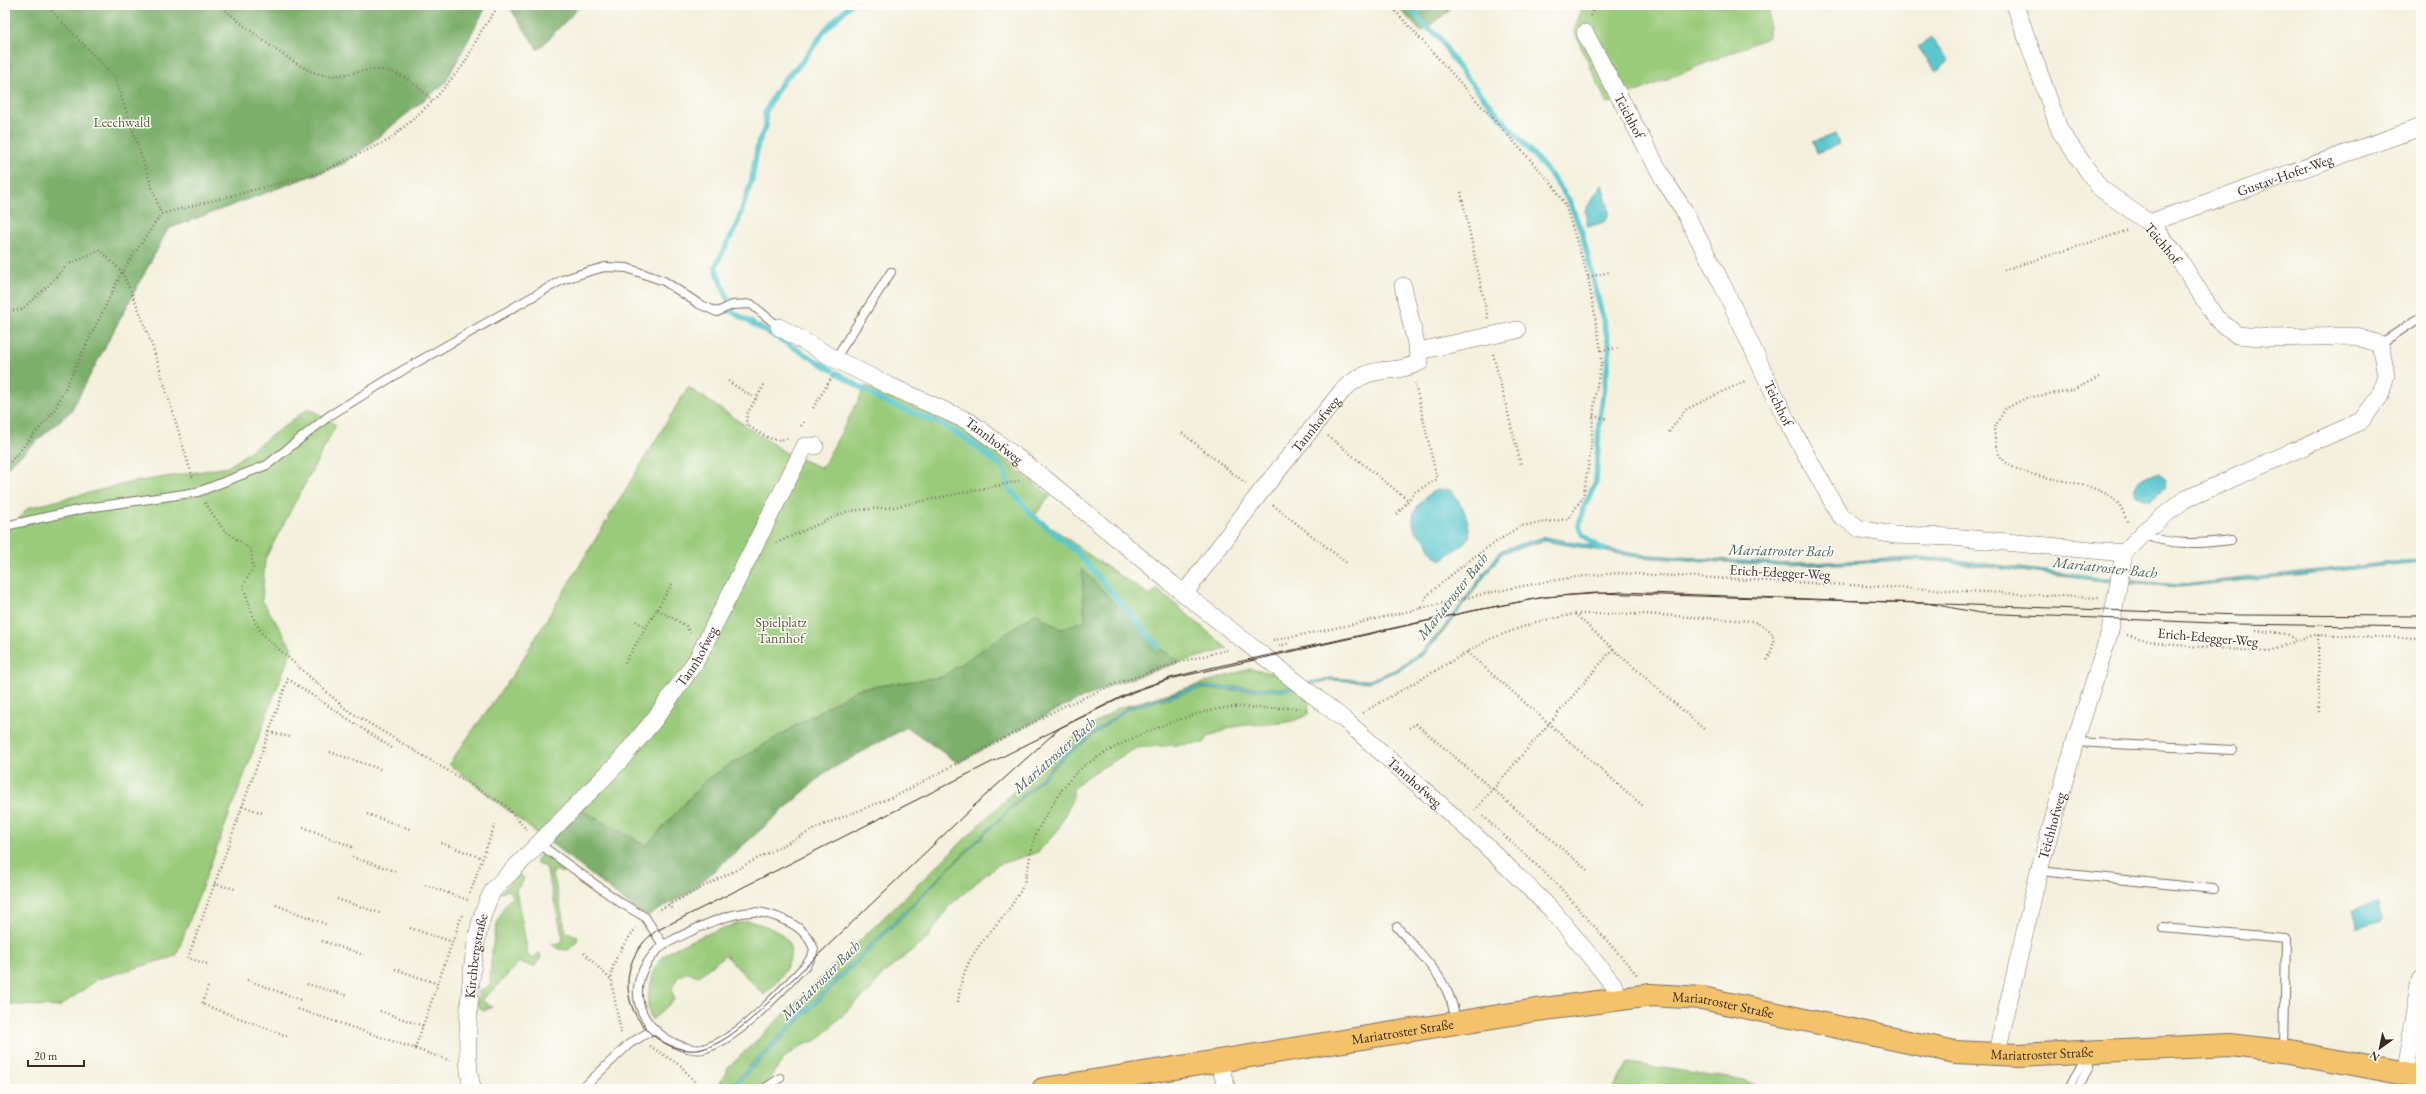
<svg xmlns="http://www.w3.org/2000/svg" width="2426" height="1094" font-family="'EB Garamond',serif">
  <style>
    .green { fill: #9acb7a; stroke: #6a7a4c }
    .forest { fill: #7baf6a; stroke: #5b6c44 }
    .water { fill: #5ac7cf; stroke: #4a7876 }
    .lines { fill: none; stroke-linecap: round; stroke-linejoin: round }
    .stream { stroke: #5ac7cf; stroke-width: 5.5 }
    .service-casing { stroke: #7c6f61; stroke-width: 10 }
    .minor-casing { stroke: #7c6f61; stroke-width: 18 }
    .primary-casing { stroke: #7c6f61; stroke-width: 24 }
    .path { stroke: #7c6f61; stroke-width: 2.5; stroke-dasharray: 1 3; stroke-linecap: butt }
    .service { stroke: #fff; stroke-width: 8 }
    .minor { stroke: #fff; stroke-width: 17 }
    .primary { stroke: #f4c26a; stroke-width: 22 }
    .tram { stroke: #3b2a1e; stroke-width: 1 }
    .labels { text-anchor: middle; dominant-baseline: central; stroke-width: 3; stroke-linejoin: round; paint-order: stroke }
    .street-label { font-size: 14px; fill: #3b2a1e; stroke: #fdfcf7 }
    .park-label { font-size: 14px; fill: #585a3a; stroke: #fdfcf7 }
    .water-label { font-size: 15px; font-style: italic; fill: #46615c; stroke: #fdfcf7 }
  </style>
  <rect width="100%" height="100%" fill="#fdfcf7"/>
  <filter id="ink" filterUnits="userSpaceOnUse"><feTurbulence type="fractalNoise" baseFrequency=".025" numOctaves="2"/><feDisplacementMap in="SourceGraphic" scale="8" xChannelSelector="R" yChannelSelector="G"/><feConvolveMatrix kernelMatrix="1 2 1 2 8 2 1 2 1" color-interpolation-filters="sRGB"/></filter>
  <filter id="wash" filterUnits="userSpaceOnUse"><feTurbulence type="fractalNoise" baseFrequency=".012" numOctaves="4" result="noise"/><feDisplacementMap in="SourceGraphic" scale="16" xChannelSelector="R" yChannelSelector="G"/><feGaussianBlur stdDeviation="0.9" result="paint"/><feColorMatrix in="noise" values="0 0 0 0 0 0 0 0 0 0 0 0 0 0 0 0 0 1.4 0 .05"/><feComposite in="paint" operator="in"/></filter>
  <g filter="url(#wash)">
    <rect width="100%" height="100%" fill="#f4f0dd"/>
    <g class="green">
      <path d="M1583,5H1769V37L1607,104L1574,31Z"/>
      <path d="M866,386L966,430L1050,496L1035,515L1092,557L1151,596L1157,589L1228,649L1180,662L1158,647L1082,570L1085,621L1060,629L1036,614L942,677L857,689L707,779L646,846L623,831L543,838L449,764L516,670L688,387L786,453L822,468Z"/>
      <path d="M309,408L336,425L265,559L262,600L292,648L176,956L98,979L59,1007L5,1004V534L28,508L128,483L228,467Z"/>
      <path d="M1250,669L1276,674L1309,702L1308,714C1289,727 1259,723 1238,726C1228,728 1218,733 1209,736L1204,743L1136,748L1086,777L1073,789V797L1058,830L1038,852L997,865L949,906L927,939L883,974L868,993L856,1002L819,1039L803,1045L785,1057L762,1089H717L728,1068L1060,747L1116,709Z"/>
      <path d="M539,856H545L564,871L563,873L554,870L552,877L554,878L566,932L578,936L576,943L568,950L558,949L551,944H561L563,938L546,867L537,864L536,860Z"/>
      <path d="M518,875L523,877L524,880L516,890L528,954L531,959L540,953L541,958L534,967L520,962L487,996L485,995L483,1001L492,1007L484,1011L477,1005L478,992L490,985C491,961 492,915 512,897L508,890L500,893Z"/>
      <path d="M748,921C804,934 800,960 764,995L725,955L699,976L687,972L678,977L672,988L674,1000L652,1020C647,1010 647,998 650,987C652,978 654,968 659,961C670,945 729,925 748,921Z"/>
      <path d="M1628,1063L1743,1080L1766,1089H1613Z"/>
    </g>
    <g class="forest">
      <path d="M5,5H487L445,83L346,163L168,229L71,411L5,469Z"/>
      <path d="M508,5H581L538,50Z"/>
      <path d="M1396,5H1451L1449,11L1421,32Z"/>
      <path d="M1082,569L1158,647L1180,662L1115,684L1062,707L958,763L907,727L826,772L689,893L645,917L548,841L581,810L646,846L707,779L857,689L942,677L1036,613L1060,629L1085,621Z"/>
    </g>
    <g class="water">
      <path d="M1931,38L1949,62L1936,71L1918,47Z"/>
      <path d="M1835,134L1839,144L1817,153L1813,142Z"/>
      <path d="M1602,184L1609,211L1607,218L1604,222L1588,227L1585,211Z"/>
      <path d="M2159,473L2165,479L2164,488L2150,500L2140,498L2134,492C2136,479 2147,474 2159,473Z"/>
      <path d="M1437,489L1450,490C1462,504 1468,516 1470,535C1463,547 1451,552 1441,560C1428,552 1433,552 1426,541C1423,537 1417,534 1415,530C1407,512 1424,497 1437,489Z"/>
      <path d="M1544,537L1636,554L1789,564L1930,557L2110,579L2180,585L2421,559V562L2180,587L2110,582L1930,560L1789,566L1636,557L1544,541L1502,553L1444,631L1424,654L1398,671L1369,682L1330,680L1283,691L1199,689L1128,709L1109,723L1065,757L953,865L738,1083L736,1089H733L735,1081L827,987L1064,755L1127,707L1198,686L1281,688L1330,678L1369,680L1396,669L1421,652L1442,630L1501,550Z"/>
      <path d="M2377,903L2382,920L2358,927L2353,910Z"/>
    </g>
    <g class="lines">
      <g class="stream">
        <path d="M1406,5L1417,16"/>
        <path d="M1416,5L1417,16L1423,24L1439,37L1457,66L1478,91L1550,174L1569,200L1582,233L1610,348L1599,424L1596,482L1583,509L1579,526L1582,534L1591,542L1603,549"/>
        <path d="M728,300L715,267L738,222L752,179L758,143L766,126L765,113L774,95L783,81L802,62L825,30L850,5"/>
        <path d="M731,311L832,370"/>
        <path d="M837,373L882,401L941,424L969,441L1002,467L1010,489L1032,515L1077,552L1158,647"/>
      </g>
    </g>
  </g>
  <g filter="url(#ink)">
    <g class="lines">
      <defs>
        <g id="service">
          <path d="M2380,344L2421,317"/>
          <path d="M835,359L891,272"/>
          <path d="M5,526L87,508L198,492L267,465L329,416L405,369L562,280L590,271L605,267L627,268L664,281L699,304L717,312L732,305L751,304L779,327"/>
          <path d="M2142,534C2171,546 2201,544 2231,540"/>
          <path d="M2075,742L2233,750"/>
          <path d="M538,843L621,903L645,917L663,945C626,977 630,1020 674,1043C682,1047 695,1051 703,1049C741,1038 779,992 806,965L812,956L814,949C809,936 798,925 784,920C775,916 765,912 755,912C728,911 687,933 663,945"/>
          <path d="M2039,871L2213,889"/>
          <path d="M1397,927C1420,954 1455,985 1455,1023"/>
          <path d="M2163,928L2286,939L2284,1051"/>
          <path d="M582,1089L629,1044L654,1029"/>
          <path d="M764,1089L780,1078"/>
          <path d="M2068,1089L2086,1054"/>
          <path d="M2078,1089L2089,1065L2087,1053"/>
        </g>
        <g id="minor">
          <path id="s1" d="M1585,33L1663,178L1683,209L1722,284L1786,419L1840,515L1860,529L1894,535L1952,537L2124,553"/>
          <path id="s2" d="M2149,223L2421,127"/>
          <path id="s3" d="M779,327L835,359L890,386L970,422L1043,477L1172,584L1346,721L1424,790L1481,841L1552,910L1613,984L1618,998"/>
          <path d="M1419,351L1517,330"/>
          <path id="s4" d="M1184,594L1259,494L1343,390C1374,361 1391,377 1420,362L1403,286"/>
          <path id="s5" d="M1996,1056L2039,871L2075,742L2110,631L2124,553L2148,528L2184,500L2361,421L2380,396L2386,375L2380,344L2354,336L2274,338L2237,335L2215,317L2176,254L2149,223L2100,188L2060,131L2015,5"/>
          <path d="M1218,1060L1227,1089"/>
          <path d="M2404,1075L2421,980"/>
          <path id="s6" d="M473,1089C462,1061 471,964 478,933C481,918 486,904 493,890L618,763L654,720L696,661L805,446H815"/>
        </g>
        <g id="primary">
          <path id="s7" d="M1043,1089L1537,1010L1651,995L1702,998L1955,1052L2018,1055L2230,1045L2290,1052L2421,1077"/>
        </g>
      </defs>
      <use href="#service" class="service-casing"/>
      <use href="#minor" class="minor-casing"/>
      <use href="#primary" class="primary-casing"/>
      <g class="path">
        <path d="M46,5L115,78L161,214"/>
        <path d="M220,5C238,22 297,69 319,74C340,79 357,70 376,70C401,70 417,85 433,101"/>
        <path d="M1390,5L1553,185L1565,204L1588,277L1601,350V364L1595,396L1590,456L1583,497L1568,519L1520,526L1475,556L1434,589L1425,598L1421,609"/>
        <path d="M1591,16L1594,5"/>
        <path d="M1461,192L1488,319"/>
        <path d="M2004,270L2129,230"/>
        <path d="M1588,277L1610,272"/>
        <path d="M5,311L21,310L48,286L67,265L100,250L122,272L138,308L155,354L193,479"/>
        <path d="M1601,350L1619,348"/>
        <path d="M1493,354L1521,465"/>
        <path d="M2099,377L2073,390L2026,398L2005,409L1994,429C1995,437 1996,451 2000,456C2021,485 2089,474 2117,502C2122,507 2125,517 2128,524"/>
        <path d="M728,381L757,400"/>
        <path d="M764,385L747,414L746,424C759,433 773,444 788,438"/>
        <path d="M813,408L832,377"/>
        <path d="M1593,416L1607,419"/>
        <path d="M801,426L805,420"/>
        <path d="M1669,432L1685,410L1747,380"/>
        <path d="M1182,433L1245,483"/>
        <path d="M1328,436L1408,500"/>
        <path d="M5,468L54,411L122,272L161,214L319,173L389,140L433,101L464,64L482,30L499,5"/>
        <path d="M205,503L223,529L251,550L253,568L243,586L255,622L263,635L347,710L505,805L528,831"/>
        <path d="M1273,505L1348,564"/>
        <path d="M1397,514L1415,492L1437,479L1415,383"/>
        <path d="M776,543L848,511L894,507L1019,481"/>
        <path d="M657,609L672,584"/>
        <path d="M1575,614H1643L1752,621C1778,632 1777,637 1767,661"/>
        <path d="M636,621L646,628"/>
        <path d="M2256,630L2287,634L2296,640"/>
        <path d="M2127,635L2161,644L2269,652L2311,635L2421,638"/>
        <path d="M2318,635L2319,715"/>
        <path d="M1273,640C1369,624 1462,595 1558,580C1578,576 1598,575 1618,573L2099,598"/>
        <path d="M1279,646L1290,643"/>
        <path d="M1613,649L1706,731"/>
        <path d="M1467,652L1643,806"/>
        <path d="M625,663L657,609L686,626L690,633"/>
        <path d="M1362,713L1490,639L1536,622L1575,614L1613,649L1475,810"/>
        <path d="M1409,728L1416,724L1587,870"/>
        <path d="M269,732L290,737"/>
        <path d="M330,752L383,770"/>
        <path d="M242,806L263,813"/>
        <path d="M367,814L410,829"/>
        <path d="M1483,816L1556,883L1638,976"/>
        <path d="M303,827L355,848"/>
        <path d="M441,843L482,858"/>
        <path d="M352,857L395,871"/>
        <path d="M214,884L236,889"/>
        <path d="M425,885L468,900"/>
        <path d="M470,893L495,824"/>
        <path d="M337,899L380,913"/>
        <path d="M669,904L673,911"/>
        <path d="M276,905L328,925"/>
        <path d="M657,911L818,827L900,794L1062,707L1115,684L1180,662L1227,650"/>
        <path d="M410,928L453,942"/>
        <path d="M322,941L364,955"/>
        <path d="M584,953L612,981"/>
        <path d="M207,964L188,958L288,679L392,748"/>
        <path d="M395,969L438,984"/>
        <path d="M247,980L301,1000"/>
        <path d="M307,984L349,996"/>
        <path d="M208,987L202,1004L287,1036"/>
        <path d="M958,1002C964,946 994,936 1020,892C1029,875 1029,854 1035,837C1039,826 1048,812 1054,802C1062,789 1074,772 1087,764C1124,739 1189,711 1233,707C1240,706 1249,708 1257,708C1271,708 1285,708 1299,708"/>
        <path d="M298,1009L451,1061"/>
        <path d="M380,1011L423,1026"/>
        <path d="M621,1033C619,1020 610,982 612,971C615,956 627,940 636,928"/>
        <path d="M650,1046L681,1066L701,1089"/>
        <path d="M415,1048L462,915"/>
      </g>
      <use href="#service" class="service"/>
      <use href="#minor" class="minor"/>
      <use href="#primary" class="primary"/>
      <path class="tram" d="M2421,616L2240,615L1621,592L1545,597L1467,612L1210,668L1170,678L1133,691L656,931C613,962 621,1024 669,1045C679,1049 691,1052 702,1049C719,1045 735,1032 749,1021L976,804L1060,728L1133,692L1170,679L1467,612L1545,597L1596,593L1926,603L1980,613L2236,624L2421,627"/>
    </g>
  </g>
  <g class="labels">
    <g class="street-label">
      <text stroke="none"><textPath href="#s1" startOffset="94">Teichhof</textPath></text>
      <text stroke="none"><textPath href="#s2" startOffset="144">Gustav-Hofer-Weg</textPath></text>
      <text transform="translate(2163 243) rotate(50)">Teichhof</text>
      <text stroke="none"><textPath href="#s1" startOffset="418">Teichhof</textPath></text>
      <text stroke="none"><textPath href="#s4" startOffset="215">Tannhofweg</textPath></text>
      <text stroke="none"><textPath href="#s3" startOffset="244">Tannhofweg</textPath></text>
      <text transform="translate(1780 572) rotate(3)">Erich-Edegger-Weg</text>
      <text transform="translate(2208 637) rotate(5)">Erich-Edegger-Weg</text>
      <text stroke="none"><textPath href="#s6" startOffset="514">Tannhofweg</textPath></text>
      <text stroke="none"><textPath href="#s3" startOffset="786">Tannhofweg</textPath></text>
      <text stroke="none"><textPath href="#s5" startOffset="237">Teichhofweg</textPath></text>
      <text stroke="none"><textPath href="#s6" startOffset="134">Kirchbergstraße</textPath></text>
      <text stroke="none"><textPath href="#s7" startOffset="688">Mariatroster Straße</textPath></text>
      <text stroke="none"><textPath href="#s7" startOffset="364">Mariatroster Straße</textPath></text>
      <text stroke="none"><textPath href="#s7" startOffset="1012">Mariatroster Straße</textPath></text>
    </g>
    <g class="park-label">
      <text x="122" y="122">Leechwald</text>
      <text x="781" y="622">Spielplatz<tspan x="781" dy="16">Tannhof</tspan></text>
    </g>
    <g class="water-label">
      <text transform="translate(1781 550) rotate(1)">Mariatroster Bach</text>
      <text transform="translate(2105 567) rotate(6)">Mariatroster Bach</text>
      <text transform="translate(1452 596) rotate(-52)">Mariatroster Bach</text>
      <text transform="translate(1054 755) rotate(-42)">Mariatroster Bach</text>
      <text transform="translate(820 980) rotate(-45)">Mariatroster Bach</text>
    </g>
  </g>
  <rect width="2426" height="1094" fill="none" stroke="#fdfcf7" stroke-width="20"/>
  <g transform="translate(2380 1048) rotate(213)" stroke="#fdfcf7" stroke-width="3" paint-order="stroke">
  <path d="M0-3L7 15L0 10L-7 15Z" fill="#3b2a1e"/>
  <text y="-6" font-size="11" font-weight="bold" text-anchor="middle" fill="#3b2a1e">N</text>
  </g>
  <path d="M28 1060v6h56v-6" fill="none" stroke="#3b2a1e" stroke-width="2"/>
  <text x="34" y="1060" font-size="12" fill="#3b2a1e" stroke="#fdfcf7" stroke-width="3" paint-order="stroke">20 m</text>
</svg>
